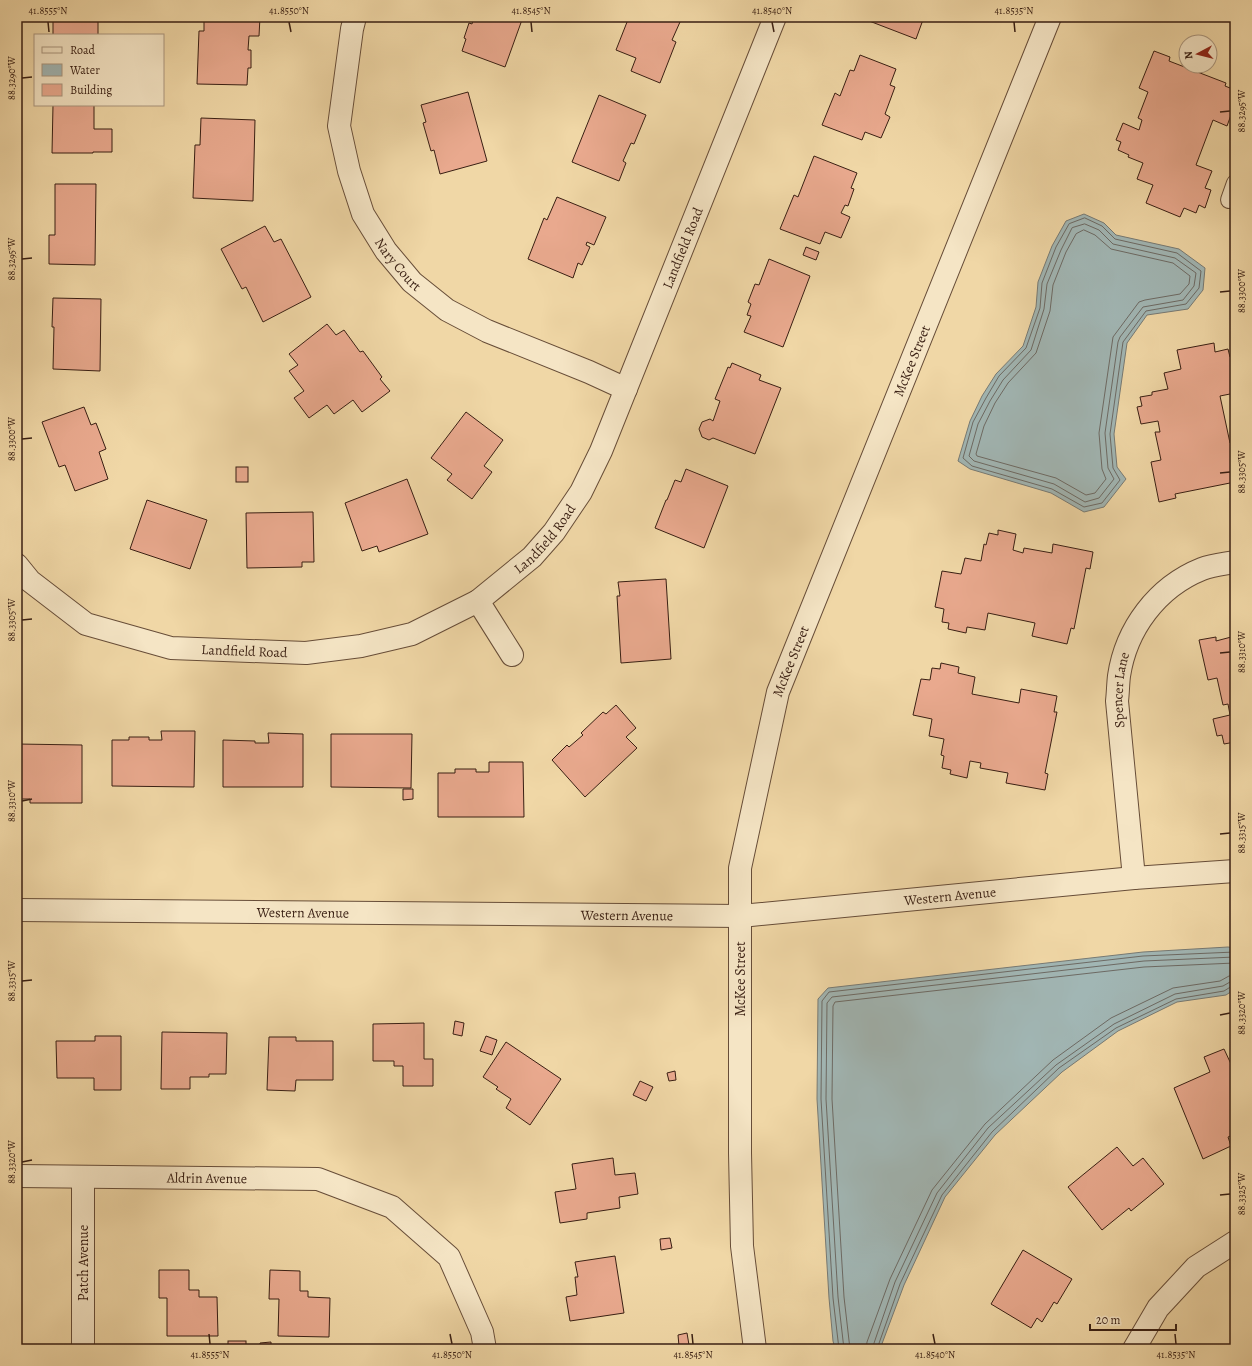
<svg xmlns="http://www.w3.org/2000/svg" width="1252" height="1366" font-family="Alegreya,serif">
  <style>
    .water { fill: #a1b6b4; stroke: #777a74 }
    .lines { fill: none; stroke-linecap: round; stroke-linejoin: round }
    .shore { stroke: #6d6a64; stroke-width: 1 }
    .building { fill: #e9a98e; stroke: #391f13 }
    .service-casing { stroke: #674d38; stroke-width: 18 }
    .minor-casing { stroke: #674d38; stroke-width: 24 }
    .tertiary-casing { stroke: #674d38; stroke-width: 24 }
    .service { stroke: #f5e5c5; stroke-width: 16 }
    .minor { stroke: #f5e5c5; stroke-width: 22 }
    .tertiary { stroke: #f5e5c5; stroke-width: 22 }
    .ticks { fill: none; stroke: #391f13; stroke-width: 1.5 }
    .labels { text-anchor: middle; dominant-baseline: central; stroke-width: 4; stroke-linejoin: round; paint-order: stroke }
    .street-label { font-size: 14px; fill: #391f13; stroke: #f5e5c5 }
    .neatline { fill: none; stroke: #391f13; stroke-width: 1.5 }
    .ticks-label { font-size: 10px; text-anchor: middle; fill: #391f13 }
  </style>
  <rect width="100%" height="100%" fill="#f0d7a6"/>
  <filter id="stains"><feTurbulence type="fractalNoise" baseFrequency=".005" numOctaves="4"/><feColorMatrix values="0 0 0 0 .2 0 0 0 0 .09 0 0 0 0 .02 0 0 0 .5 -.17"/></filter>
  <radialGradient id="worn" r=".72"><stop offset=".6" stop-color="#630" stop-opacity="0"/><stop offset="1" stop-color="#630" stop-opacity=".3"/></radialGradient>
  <g class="water">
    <path d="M1084,214L1104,223L1116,235L1179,249L1205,268L1203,290L1188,309L1147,315L1127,343L1114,434L1117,467L1126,479L1104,507L1084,512L1051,493L970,469L958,461L970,421L982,396L996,374L1023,346L1036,307L1038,282L1052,246L1066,221Z"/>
    <path d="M1228,947L1235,948V989L1226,995L1177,1002L1118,1031L1062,1072L995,1135L945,1197L904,1285L880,1349H835L833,1341L829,1298L817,1099L818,999L828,988L1143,952Z"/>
  </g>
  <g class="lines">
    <g class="shore">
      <path d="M1085,218L1102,226L1115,239L1177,253L1201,271L1199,288L1186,304L1146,311L1123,342L1110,434L1113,468L1120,480L1102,503L1084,507L1052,489L972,466L963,458L973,422L986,398L999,376L1026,348L1040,308L1042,283L1056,247L1069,224Z"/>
      <path d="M1085,224L1099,230L1113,244L1175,258L1196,273L1194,286L1183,300L1143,307L1120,337L1118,342L1105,433L1108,468L1114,479L1099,498L1085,502L1054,484L974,461L969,456L978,424L990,401L1003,380L1031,350L1044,309L1047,284L1061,250L1072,228Z"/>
      <path d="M1084,230L1095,235L1111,249L1173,263L1190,276L1189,284L1180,294L1145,300L1139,302L1113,337L1099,433L1102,469L1106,479L1095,493L1086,495L1056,478L977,456L976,454L984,426L995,403L1008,383L1036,353L1050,311L1053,285L1066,252L1076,234Z"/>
      <path d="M839,1349L833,1298L821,1099L822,1001L829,992L1143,956L1235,952"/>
      <path d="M844,1349L838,1297L826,1099L827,1003L832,997L1144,961L1235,957"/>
      <path d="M850,1349L844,1297L832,1099L833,1006L835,1002L1144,967L1235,963"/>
      <path d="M866,1349L867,1342L890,1279L932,1190L985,1124L1053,1060L1111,1018L1173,988L1220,981L1229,976L1235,975"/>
      <path d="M872,1349L895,1282L937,1193L988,1128L1056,1065L1114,1024L1175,994L1223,986L1230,982L1235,981"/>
      <path d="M877,1349L900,1284L942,1195L992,1132L1059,1068L1116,1028L1176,999L1224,991L1232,986H1235"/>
    </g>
  </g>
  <g class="building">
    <rect x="53" y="17" width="45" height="18"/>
    <path d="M204,17H260L259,36H249L248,50H251V68H248L247,85L197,84L199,31H204Z"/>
    <path d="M474,17H523L505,67L462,51L466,39L464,38L469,23L472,24Z"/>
    <path d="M629,17H678L677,21L680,22L672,40L676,42L660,83L631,71L636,58L616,50Z"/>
    <path d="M865,17H924L916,39L864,19Z"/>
    <path d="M1154,51L1170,57L1169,61L1226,83L1225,86L1235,90V104L1227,126L1213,120L1196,165L1212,171L1205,188L1211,190L1205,208L1199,205L1196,213L1184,208L1180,217L1146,203L1153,185L1137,179L1143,163L1128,157L1129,155L1118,150L1121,142L1116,140L1123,123L1139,130L1142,120L1138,118L1148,92L1139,88Z"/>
    <path d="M860,55L896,69L890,85L895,87L885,114L890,117L881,138L865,132L862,140L822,125L835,93L840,96L850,70L854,71Z"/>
    <path d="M468,92L487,161L440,174L434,150L431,151L423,123L426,122L421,105Z"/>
    <path d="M599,95L646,115L634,144L631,143L623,161L626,163L619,181L572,162Z"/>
    <path d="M53,105H94V129H112V152H93V153H52Z"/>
    <path d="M201,118L255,120L253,201L193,198L195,145H200Z"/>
    <path d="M814,156L857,173L851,188L854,189L848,206L845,205L841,213L850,217L841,238L825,232L820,244L780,229L794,195L798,197Z"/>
    <path d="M55,184H96L95,265L49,264V235H55Z"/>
    <path d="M557,197L606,217L594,245L587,242L586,245L590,247L582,265L578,263L573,278L528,259L544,218L547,220Z"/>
    <path d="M265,226L274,242L281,239L311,297L263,322L246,287L242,289L221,249Z"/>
    <path d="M806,247L819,252L816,260L803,255Z"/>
    <path d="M769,259L810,276L783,347L744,332L751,316L747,315L751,304L748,302L755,284L759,285Z"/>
    <path d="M53,298L101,299L100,371L53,369L54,327H52Z"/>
    <path d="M327,324L336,335L344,330L360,352L363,351L382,377L380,379L390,391L362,412L353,400L334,414L327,405L309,418L294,398L304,391L289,371L298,365L289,354Z"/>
    <path d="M1214,343L1215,352L1228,349L1230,357L1235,356V375H1234L1235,393L1220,396L1230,443L1235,442V482L1175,494L1176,498L1159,502L1151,462L1161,460L1155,432H1160L1158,421L1141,424L1137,407L1142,406L1140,397L1152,395V392L1168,389L1164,373L1181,369L1177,350Z"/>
    <path d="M732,363L761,375L759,380L781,388L755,454L713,438L709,440L702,437L699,429L702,422L710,419L713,421L720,401L715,399L728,367L730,368Z"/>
    <path d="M84,407L91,425L96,423L106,449L99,452L108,479L75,491L65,465L59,467L42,422Z"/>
    <path d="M466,412L503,440L484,466L492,472L472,499L447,480L452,474L431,458Z"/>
    <rect x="236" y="467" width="12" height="15"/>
    <path d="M686,469L728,486L704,548L655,528L666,500H667L675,480L681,482Z"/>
    <path d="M407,479L428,534L379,552L377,546L362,551L345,503Z"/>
    <path d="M147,500L207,520L190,569L130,549Z"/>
    <path d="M313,512L314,562H302V567L247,568L246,513Z"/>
    <path d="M998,530L1016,534L1013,550L1023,553L1024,548L1052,553L1053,544L1093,552L1090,569L1086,568L1074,629L1071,628L1067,644L1032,636L1035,623L988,613L985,630L967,627L966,633L948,629L949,623L942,622L944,609L935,607L942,571L961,574L965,558L981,561L984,544L986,545L989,533L998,535Z"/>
    <path d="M666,579L671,659L621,663L617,596H620L618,582Z"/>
    <path d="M1235,636V742L1224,744L1222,735L1217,736L1213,719L1230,715L1228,704L1223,705L1217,678L1208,680L1199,640L1216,637V641Z"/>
    <path d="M941,663L959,667L958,673L975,677L972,694L1019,703L1021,689L1057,696L1054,712H1057L1045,773L1048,774L1045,790L1006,783L1008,773L980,768L981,763L970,761L967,778L950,774L951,770L942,768L944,756L941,755L944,739L929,736L932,719L913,715L921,679L930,680L932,668L940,669Z"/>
    <path d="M616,705L636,728L626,737L637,748L585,797L552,760L567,745L569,747L583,735L581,733L603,712L606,714Z"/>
    <path d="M161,731H195L194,787L112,786V740H129V737H149V740H162Z"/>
    <path d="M268,733L303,734V787H223V740L255,741V743H269Z"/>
    <path d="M331,734H412L411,788L331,787Z"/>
    <path d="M17,744L82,745V803H30V799H17Z"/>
    <path d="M489,762H523L524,817H438V773H455V769H476V772H489Z"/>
    <path d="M403,789H413V799L403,800Z"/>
    <path d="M455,1021L464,1023L462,1036L453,1034Z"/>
    <path d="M424,1023V1059H433V1086H403V1066H394V1061H373V1024Z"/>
    <path d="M162,1032L227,1033L226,1074H209V1077H190V1089H161Z"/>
    <path d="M95,1036H121V1090H94V1078H57L56,1041H95Z"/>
    <path d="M486,1036L497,1040L492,1055L480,1051Z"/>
    <path d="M269,1037H296V1041H333V1080H296L295,1091L267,1090Z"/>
    <path d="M506,1042L561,1079L530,1125L506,1108L511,1099L496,1089L498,1087L483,1077Z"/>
    <path d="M1224,1049L1231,1064L1235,1062V1134L1228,1137L1231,1146L1203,1159L1174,1088L1210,1072L1204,1057Z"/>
    <path d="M675,1071L676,1080L669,1081L667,1073Z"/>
    <path d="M640,1081L653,1087L646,1101L633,1095Z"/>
    <path d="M1117,1147L1133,1166L1143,1158L1164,1184L1131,1211L1129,1208L1102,1230L1068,1187Z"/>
    <path d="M613,1158L615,1175L635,1173L638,1194L619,1197L620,1208L587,1213V1219L560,1223L555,1192L576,1189L572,1164Z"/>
    <path d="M670,1238L672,1248L661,1250L660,1239Z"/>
    <path d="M1023,1250L1072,1279L1057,1304L1054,1302L1042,1322L1037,1318L1031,1328L991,1304Z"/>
    <path d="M615,1256L624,1313L570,1321L566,1297L577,1295L575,1277H578L575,1262Z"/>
    <path d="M159,1270H189V1290H199V1297H217L218,1336H167V1298H159Z"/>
    <path d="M270,1270L300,1271V1291H308V1297L330,1298L329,1337L278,1336L279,1299H269Z"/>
    <path d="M687,1333L689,1345L679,1346L678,1335Z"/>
    <rect x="228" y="1341" width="18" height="8"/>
    <path d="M271,1342V1349H260V1343Z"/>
  </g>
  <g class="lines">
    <defs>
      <path id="service" d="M1229,200L1235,183"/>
      <g id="minor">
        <path id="s1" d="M355,17L352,29L339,126L349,171L363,214L386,251L412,282L447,310L487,331L589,372L626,389"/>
        <path id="s2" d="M17,565L30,581L86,624L171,648L306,653L361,646L412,634L478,601L532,557L554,532L581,492L601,451L775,17"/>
        <path d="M478,601L512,655"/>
        <path id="s3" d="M1134,878L1117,701C1118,693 1118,684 1119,676C1126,629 1157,587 1202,569C1212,565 1224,564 1235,562"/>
        <path id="s4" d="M17,910L741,916L1134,878L1235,871"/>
        <path id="s5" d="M17,1176L318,1179L392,1207L449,1257L482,1332L485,1349"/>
        <path d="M83,1349V1177"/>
        <path d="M1134,1349L1158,1308L1196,1267L1235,1242"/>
      </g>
      <g id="tertiary">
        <path id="s6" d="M755,1349L742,1246L740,1153V868L778,692L1050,17"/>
      </g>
    </defs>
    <use href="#service" class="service-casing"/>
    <use href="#minor" class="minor-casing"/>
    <use href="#tertiary" class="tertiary-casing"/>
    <use href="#service" class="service"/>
    <use href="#minor" class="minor"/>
    <use href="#tertiary" class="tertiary"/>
  </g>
  <path class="ticks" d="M48,22L49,32M289,22L291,32M531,22L532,32M772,22L774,32M1014,22L1015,32M22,78L32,77M1220,112L1230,111M22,259L32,258M1220,292L1230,291M22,439L32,438M1220,473L1230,472M22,620L32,619M1220,653L1230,652M22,801L32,799M1220,834L1230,833M22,981L32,980M1220,1015L1230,1013M22,1162L32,1160M1220,1195L1230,1194M209,1334L210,1344M450,1334L452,1344M692,1334L693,1344M933,1334L935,1344M1175,1334L1176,1344"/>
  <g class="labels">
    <g class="street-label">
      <text stroke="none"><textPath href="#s2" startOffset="912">Landfield Road</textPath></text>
      <text stroke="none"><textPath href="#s1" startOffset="263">Nary Court</textPath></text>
      <text stroke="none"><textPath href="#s6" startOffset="1019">McKee Street</textPath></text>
      <text stroke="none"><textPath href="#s2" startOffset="588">Landfield Road</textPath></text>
      <text stroke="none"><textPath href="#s2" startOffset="253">Landfield Road</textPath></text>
      <text stroke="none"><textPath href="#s6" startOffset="695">McKee Street</textPath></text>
      <text stroke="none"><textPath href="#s3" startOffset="189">Spencer Lane</textPath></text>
      <text stroke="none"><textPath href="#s4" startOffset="934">Western Avenue</textPath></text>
      <text stroke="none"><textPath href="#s4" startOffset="286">Western Avenue</textPath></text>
      <text stroke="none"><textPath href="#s4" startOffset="610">Western Avenue</textPath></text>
      <text transform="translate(740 979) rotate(-90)">McKee Street</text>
      <text stroke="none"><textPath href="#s5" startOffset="190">Aldrin Avenue</textPath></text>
      <text transform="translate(83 1263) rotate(-90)">Patch Avenue</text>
    </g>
  </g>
  <rect width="1252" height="1366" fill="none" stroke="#f0d7a6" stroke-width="44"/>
  <rect x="34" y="34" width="130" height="72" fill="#f5e5c5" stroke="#aa967e"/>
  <rect x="42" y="47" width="20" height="6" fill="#f5e5c5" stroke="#aa967e"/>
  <text x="70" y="54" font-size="12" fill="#391f13">Road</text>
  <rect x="42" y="64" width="20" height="12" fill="#a1b6b4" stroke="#aa967e"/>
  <text x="70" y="74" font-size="12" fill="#391f13">Water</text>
  <rect x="42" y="84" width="20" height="12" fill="#e9a98e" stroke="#aa967e"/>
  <text x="70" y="94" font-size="12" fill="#391f13">Building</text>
  <g transform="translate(1198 54) rotate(263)"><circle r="19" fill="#f5e5c5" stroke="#aa967e"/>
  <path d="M0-3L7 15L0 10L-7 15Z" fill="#8f2418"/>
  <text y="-6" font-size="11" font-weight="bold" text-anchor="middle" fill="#391f13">N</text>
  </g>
  <path d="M1090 1324v6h86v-6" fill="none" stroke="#391f13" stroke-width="2"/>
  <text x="1096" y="1324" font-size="12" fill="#391f13" stroke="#f5e5c5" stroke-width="3" paint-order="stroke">20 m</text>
  <rect x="22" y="22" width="1208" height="1322" class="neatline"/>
  <g class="ticks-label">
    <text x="48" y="14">41.8555°N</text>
    <text x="289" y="14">41.8550°N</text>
    <text x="531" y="14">41.8545°N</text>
    <text x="772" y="14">41.8540°N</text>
    <text x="1014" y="14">41.8535°N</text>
    <text transform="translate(11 78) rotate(-90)" y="4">88.3290°W</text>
    <text transform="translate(1241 111) rotate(-90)" y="4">88.3295°W</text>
    <text transform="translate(11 259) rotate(-90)" y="4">88.3295°W</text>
    <text transform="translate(1241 291) rotate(-90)" y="4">88.3300°W</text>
    <text transform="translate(11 439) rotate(-90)" y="4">88.3300°W</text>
    <text transform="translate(1241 472) rotate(-90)" y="4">88.3305°W</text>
    <text transform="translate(11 620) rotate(-90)" y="4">88.3305°W</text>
    <text transform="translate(1241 652) rotate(-90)" y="4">88.3310°W</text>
    <text transform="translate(11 801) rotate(-90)" y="4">88.3310°W</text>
    <text transform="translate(1241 833) rotate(-90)" y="4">88.3315°W</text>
    <text transform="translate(11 981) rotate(-90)" y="4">88.3315°W</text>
    <text transform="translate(1241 1013) rotate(-90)" y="4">88.3320°W</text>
    <text transform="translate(11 1162) rotate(-90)" y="4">88.3320°W</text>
    <text transform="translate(1241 1194) rotate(-90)" y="4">88.3325°W</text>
    <text x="210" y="1358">41.8555°N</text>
    <text x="452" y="1358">41.8550°N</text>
    <text x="693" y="1358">41.8545°N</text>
    <text x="935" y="1358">41.8540°N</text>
    <text x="1176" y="1358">41.8535°N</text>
  </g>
  <rect width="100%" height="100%" filter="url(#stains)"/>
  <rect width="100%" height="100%" fill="url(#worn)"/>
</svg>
